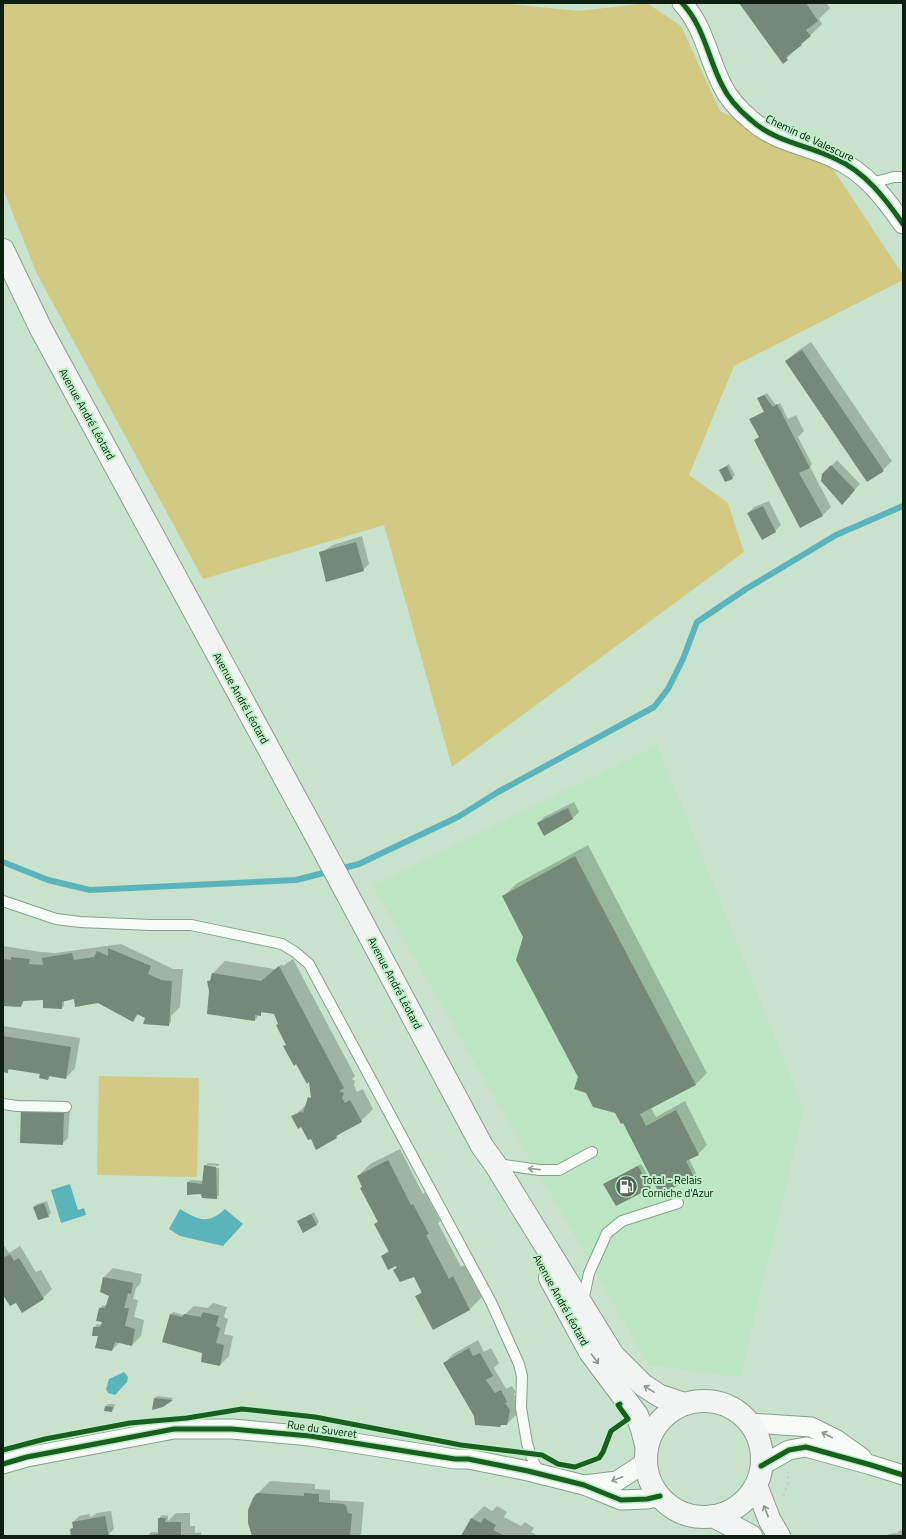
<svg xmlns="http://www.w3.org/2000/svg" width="906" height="1539" font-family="'Titillium Web',sans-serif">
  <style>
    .built { fill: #bbe5c3 }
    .green { fill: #d2c983 }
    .water { fill: #5cb4bb }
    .shadow { fill: #0003 }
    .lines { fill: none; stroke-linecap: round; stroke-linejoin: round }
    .stream { stroke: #5cb4bb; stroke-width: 6 }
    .building { fill: #75897a }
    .service-casing { stroke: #8a9f8f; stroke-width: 12 }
    .minor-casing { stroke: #8a9f8f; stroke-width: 21 }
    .secondary-casing { stroke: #8a9f8f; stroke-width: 24 }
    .path { stroke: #c6cec8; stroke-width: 2.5; stroke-dasharray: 3 3; stroke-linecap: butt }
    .service { stroke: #f7fbf8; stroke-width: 10 }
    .minor { stroke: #f7fbf8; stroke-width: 19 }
    .secondary { stroke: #f2f4f3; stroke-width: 22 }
    .cycleway-casing { stroke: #bdedc7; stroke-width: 8 }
    .cycleway { stroke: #1b5e20; stroke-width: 5 }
    .oneway { stroke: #8e9890 }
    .oneway2 { stroke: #8b948d }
    .labels { text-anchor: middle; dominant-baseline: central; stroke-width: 4; stroke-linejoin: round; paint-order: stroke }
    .street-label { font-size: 11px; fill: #0d1f11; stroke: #bdedc7 }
    .poi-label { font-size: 11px; fill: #0d1f11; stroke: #bdedc7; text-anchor: start }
  </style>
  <rect width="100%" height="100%" fill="#c8e2cd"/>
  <path class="built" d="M657,745L804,1110L740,1377L649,1365L373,886Z"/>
  <g class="green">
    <path d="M3,3H500L579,11L647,3L681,26L720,111L833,169L903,275V280L734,366L689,475L728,503L744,552L452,767L384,525L203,579L37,274L3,189Z"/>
    <path d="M99,1076L199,1078L197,1177L97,1175Z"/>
  </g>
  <g class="water">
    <path d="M70,1184L78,1210L84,1208L86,1215L61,1223L51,1190Z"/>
    <path d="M180,1209C198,1220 208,1225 225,1209L243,1224L223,1246L180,1236L169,1229Z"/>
    <path d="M124,1372L128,1377L127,1382L115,1395L108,1393L106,1389L109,1379Z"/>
  </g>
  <g class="shadow">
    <path d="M740,3H826L830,8L819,19L822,24L783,62Z"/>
    <path d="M811,342L892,461L883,470L786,361L796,352Z"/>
    <path d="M767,393L776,405L780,403L788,419L796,415L804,431L798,437L812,464L810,467L831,507L822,516L760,436L750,419L765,411L758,398Z"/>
    <path d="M837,460L860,484L848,497L823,475Z"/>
    <path d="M729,464L735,475L732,478L720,470Z"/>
    <path d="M769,501L781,525L775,531L748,513L754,507Z"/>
    <path d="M362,536L369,564L363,570L320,553L333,545Z"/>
    <path d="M574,802L579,812L573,818L544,834L538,823L544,817Z"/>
    <path d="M588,845L707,1073L695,1085L651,1108L656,1117L685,1101L707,1145L698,1154L689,1159L696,1173L694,1176L624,1121L616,1112L579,1078L524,937L504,896L516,884Z"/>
    <path d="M121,944L173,969H183L180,1007L171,1016V1022L168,1025L139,1014L133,1020L99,1002L75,998L64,1000V1005L62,1008L44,1000H24L21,1006L3,1005V946L41,952L55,953Z"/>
    <path d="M293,959L355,1076L352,1079L355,1081L354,1085L357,1092L363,1089L373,1109L361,1121L343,1131L336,1137L311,1138L293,1117L308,1103L312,1095L310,1081L287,1044L274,1013L263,1012L260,1014H258L257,1018L255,1020L208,1006L210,990L208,981L212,979L213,973L225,961L275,969L282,964L283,966Z"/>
    <path d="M3,1026L80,1038L75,1068L66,1078L51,1075L48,1079L41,1073L11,1068L7,1072L3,1071Z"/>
    <path d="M70,1107L68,1138L62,1144L22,1111Z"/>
    <path d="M400,1149L423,1194L425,1192L440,1221L438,1223L461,1267L465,1265L482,1297L470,1309L433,1328L417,1296L422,1291L414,1275L394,1270L398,1266L382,1256L389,1250L375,1224L378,1221L358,1176L370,1164Z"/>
    <path d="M208,1163L219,1164V1166L206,1165Z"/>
    <path d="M641,1164L653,1184L650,1187L604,1184Z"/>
    <path d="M206,1165V1167L219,1168V1195L216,1198L202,1193L188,1182L191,1180L204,1181Z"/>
    <path d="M47,1201L51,1213L48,1216L34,1207L37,1204Z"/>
    <path d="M314,1212L319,1222L316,1225L298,1221Z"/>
    <path d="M3,1244L9,1253L20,1246L36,1272L41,1270L52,1289L43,1298L16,1301L3,1293Z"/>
    <path d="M113,1268L142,1274L140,1284L136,1288L133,1299L138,1300L134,1317L144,1320L141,1336L132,1345L120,1342L112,1350L94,1327L97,1324L102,1325L104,1318L100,1308L103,1305L107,1306L110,1295L104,1277Z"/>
    <path d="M213,1303L227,1307L224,1317L228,1319L224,1334L233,1336L229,1356L220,1365L203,1352L170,1315L173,1312L184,1315L194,1306L208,1308Z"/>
    <path d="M478,1340L484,1352L491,1348L499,1363L494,1368L506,1389L512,1386L516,1392L514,1394L518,1400L516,1415L507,1424L475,1416L444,1364L453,1354Z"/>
    <path d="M157,1396L174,1398L162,1406L155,1398Z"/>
    <path d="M108,1404H115L114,1408L112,1411L106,1406Z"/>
    <path d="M270,1481L315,1484V1489L330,1490V1500L364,1502L361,1536H253L258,1493Z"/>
    <path d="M484,1506L492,1511L497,1506L507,1512L504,1517L521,1526L525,1522L534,1528L531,1532L538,1536H462L472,1518Z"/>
    <path d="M111,1511L114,1529L108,1535L72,1536V1529L74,1527L73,1522L79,1516L90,1514V1517L93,1516L97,1513Z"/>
    <path d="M176,1513H190V1526H195V1533L201,1532V1536H148L151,1532H158L159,1518L162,1515L168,1516V1521Z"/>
    <path d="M903,1529V1536H887L889,1534L896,1533V1534L901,1530Z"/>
  </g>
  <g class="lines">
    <path class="stream" d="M3,862L48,880L90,890L296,880L359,864L458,817L498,792L654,707L668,689L683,659L697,622L746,589L836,535L903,506"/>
  </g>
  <g class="building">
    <path d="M739,3H806L818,21L806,30L811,36L801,44L802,45L786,57L788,60L783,64Z"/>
    <path d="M802,350L884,471L867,482L785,361Z"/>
    <path d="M764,395L773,407L777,404L810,468L799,473L823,516L800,528L754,440L759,437L749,419L764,412L757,398Z"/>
    <path d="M831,465L855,490L842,505L821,481L822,474Z"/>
    <path d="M727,466L733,479L725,482L719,470Z"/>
    <path d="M763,506L776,532L762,540L747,513Z"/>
    <path d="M356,542L364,571L326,582L319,552Z"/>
    <path d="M568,808L573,819L544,836L537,823Z"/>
    <path d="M575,856L696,1085L640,1114L646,1126L676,1110L699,1155L686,1161L694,1177L660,1195L623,1123L621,1124L615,1113L593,1107L586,1093L574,1089L578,1077L516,960L523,937L502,896Z"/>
    <path d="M108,948L151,966L148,974L161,980L172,981L169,1026L143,1024L145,1018L137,1014L133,1022L98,1003L75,1007L74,999L62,1002V1009L43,1008V1000L23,1001L21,1007L3,1006V959L11,960V957L30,959L29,964L43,965L42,958L72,953L74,960L94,957L97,951L108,956Z"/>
    <path d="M279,966L344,1088L339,1091L344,1093L342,1098L345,1103L350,1100L362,1122L336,1136L337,1138L316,1150L311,1139L308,1140L301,1127L298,1129L291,1116L300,1112L303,1113L308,1097L311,1098L309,1082L307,1084L296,1064L294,1066L283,1046L286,1045L276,1025L278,1024L274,1014L261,1012V1016L255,1015V1021L207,1014L209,991L207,981H210L212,973L261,981Z"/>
    <path d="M3,1036L71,1047L66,1079L49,1076L48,1080L39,1078L40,1074L8,1069V1073L3,1072Z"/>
    <path d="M21,1107L47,1108V1112L64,1113L63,1145L20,1143Z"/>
    <path d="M388,1160L411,1205L413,1204L429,1234L426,1235L449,1279L453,1276L470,1310L433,1330L415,1296L422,1293L414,1277L400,1282L393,1270L397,1268L396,1266L388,1270L381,1256L389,1252L374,1224L378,1222L360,1188L362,1187L357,1176Z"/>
    <path d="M204,1165L216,1167L217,1199L202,1198L201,1194L187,1195V1182L202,1184Z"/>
    <path d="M638,1166L651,1188L616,1206L603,1184Z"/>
    <path d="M44,1203L49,1217L38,1220L33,1207Z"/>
    <path d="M311,1214L317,1225L303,1233L297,1221Z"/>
    <path d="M3,1254L5,1257L10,1254L14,1261L19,1258L44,1299L22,1313L16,1303L10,1306L3,1295Z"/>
    <path d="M103,1277L133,1283L131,1294L128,1293L124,1308H129L125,1326L135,1329L132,1346L115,1342L112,1351L95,1348L98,1336H92L93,1327H100L102,1322L96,1321L99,1308H105L109,1296L100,1292Z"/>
    <path d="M203,1312L219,1316L216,1326L220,1328L216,1343L224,1345L220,1366L201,1362L202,1353L162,1342L170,1314L182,1317L184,1314L201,1317Z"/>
    <path d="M469,1348L473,1356L480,1353L493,1376L486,1380L495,1393L501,1390L507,1402L505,1403L510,1410L507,1425H501L500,1427L475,1425L474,1416L443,1363Z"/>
    <path d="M154,1398L173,1400L163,1407L152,1410Z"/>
    <path d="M105,1406L113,1407L112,1412L104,1411Z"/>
    <path d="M257,1493L304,1496V1493L319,1494V1502L344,1504L346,1506L348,1513L352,1514L350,1536H252L248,1523V1510L253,1498Z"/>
    <path d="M105,1516L109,1536H71L70,1529L73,1528L72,1522Z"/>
    <path d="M158,1518H166L165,1522H181V1535H194V1536H147V1535L158,1534Z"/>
    <path d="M471,1518L481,1523L484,1518L496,1525L493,1530L505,1536H461Z"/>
  </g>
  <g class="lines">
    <defs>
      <g id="service">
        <path d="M871,183L894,177H903"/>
        <path d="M3,901L56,919L80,922L151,925H191L282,944L295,952L309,964L491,1302L519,1364L522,1376L521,1408L527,1443L530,1453L539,1474"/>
        <path d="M3,1104L17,1106L66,1107"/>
        <path d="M497,1164L539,1170H559L592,1152"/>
        <path d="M583,1301L589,1273L607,1233L622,1221L678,1203"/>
      </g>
      <g id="minor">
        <path d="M682,3C704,26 708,58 722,85C728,98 739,110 751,120C775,142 808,145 836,159C865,172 885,198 903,224"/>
        <path d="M749,1423L811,1427L837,1440L862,1458"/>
        <path d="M3,1464L27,1457L174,1429H232L310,1436L455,1459H468L528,1471L584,1485L621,1500L647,1499L660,1496"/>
        <path d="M761,1466L789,1450L806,1447L871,1465L903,1475"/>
        <path d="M585,1485L617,1481L646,1462"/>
      </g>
      <g id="secondary">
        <path d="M3,250L41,329L314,832L482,1146L495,1164L613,1355L643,1385L660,1396L684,1404"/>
        <path d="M550,1278L590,1352L637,1415L642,1429L647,1449"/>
        <circle cx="704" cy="1459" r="58"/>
        <path d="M756,1485L770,1521L779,1536"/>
        <path d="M713,1516L751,1536"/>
      </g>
    </defs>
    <use href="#service" class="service-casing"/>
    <use href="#minor" class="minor-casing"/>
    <use href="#secondary" class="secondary-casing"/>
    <path class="path" d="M783,1496L788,1484V1472"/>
    <use href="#service" class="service"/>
    <use href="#minor" class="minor"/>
    <use href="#secondary" class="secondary"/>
    <defs>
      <g id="cycleway">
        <path d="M682,3C704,26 708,58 722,85C728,98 739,110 751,120C775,142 808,145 836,159C865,172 885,198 903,224"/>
        <path d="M3,1450L45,1439L130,1423L187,1418L242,1409L315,1417L461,1445L542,1455L558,1464L575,1467L599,1458L603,1452L611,1431L628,1419L618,1405L620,1404"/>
        <path d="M3,1464L27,1457L174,1429H232L310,1436L455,1459H468L528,1471L584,1485L621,1500L647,1499L660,1496"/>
        <path d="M761,1466L789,1450L806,1447L871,1465L903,1475"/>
      </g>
    </defs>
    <use href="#cycleway" class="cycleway-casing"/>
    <use href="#cycleway" class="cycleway"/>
  </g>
  <defs><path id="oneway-shaft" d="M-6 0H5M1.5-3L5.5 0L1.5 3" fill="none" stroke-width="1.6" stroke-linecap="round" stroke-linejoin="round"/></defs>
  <g class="oneway">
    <use href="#oneway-shaft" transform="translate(534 1169) rotate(-174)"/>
    <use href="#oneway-shaft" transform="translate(827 1435) rotate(-153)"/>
    <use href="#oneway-shaft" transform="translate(617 1479) rotate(158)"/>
  </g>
  <g class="oneway2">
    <use href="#oneway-shaft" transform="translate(595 1359) rotate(54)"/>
    <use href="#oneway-shaft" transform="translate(649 1389) rotate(-148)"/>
    <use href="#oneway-shaft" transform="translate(766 1511) rotate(-111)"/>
  </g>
  <defs>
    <symbol id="fuel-disc" viewBox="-11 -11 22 22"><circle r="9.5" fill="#4e6353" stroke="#bdedc7"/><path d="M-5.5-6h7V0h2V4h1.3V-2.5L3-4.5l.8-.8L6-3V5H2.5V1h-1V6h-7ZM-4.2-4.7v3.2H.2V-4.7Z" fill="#fff"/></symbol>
  </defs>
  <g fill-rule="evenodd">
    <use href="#fuel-disc" x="614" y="1174" width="25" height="25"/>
  </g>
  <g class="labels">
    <g class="street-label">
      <text transform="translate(810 138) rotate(25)">Chemin de Valescure</text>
      <text transform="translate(87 414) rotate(61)">Avenue André Léotard</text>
      <text transform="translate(241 698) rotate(61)">Avenue André Léotard</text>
      <text transform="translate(395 983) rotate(62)">Avenue André Léotard</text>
      <text transform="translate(561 1300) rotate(61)">Avenue André Léotard</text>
      <text transform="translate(322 1429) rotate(8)">Rue du Suveret</text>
    </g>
    <g class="poi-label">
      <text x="642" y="1180">Total - Relais<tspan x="642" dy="13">Corniche d'Azur</tspan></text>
    </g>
  </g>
  <rect width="906" height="1539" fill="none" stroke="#0d1f11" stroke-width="8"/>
</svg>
